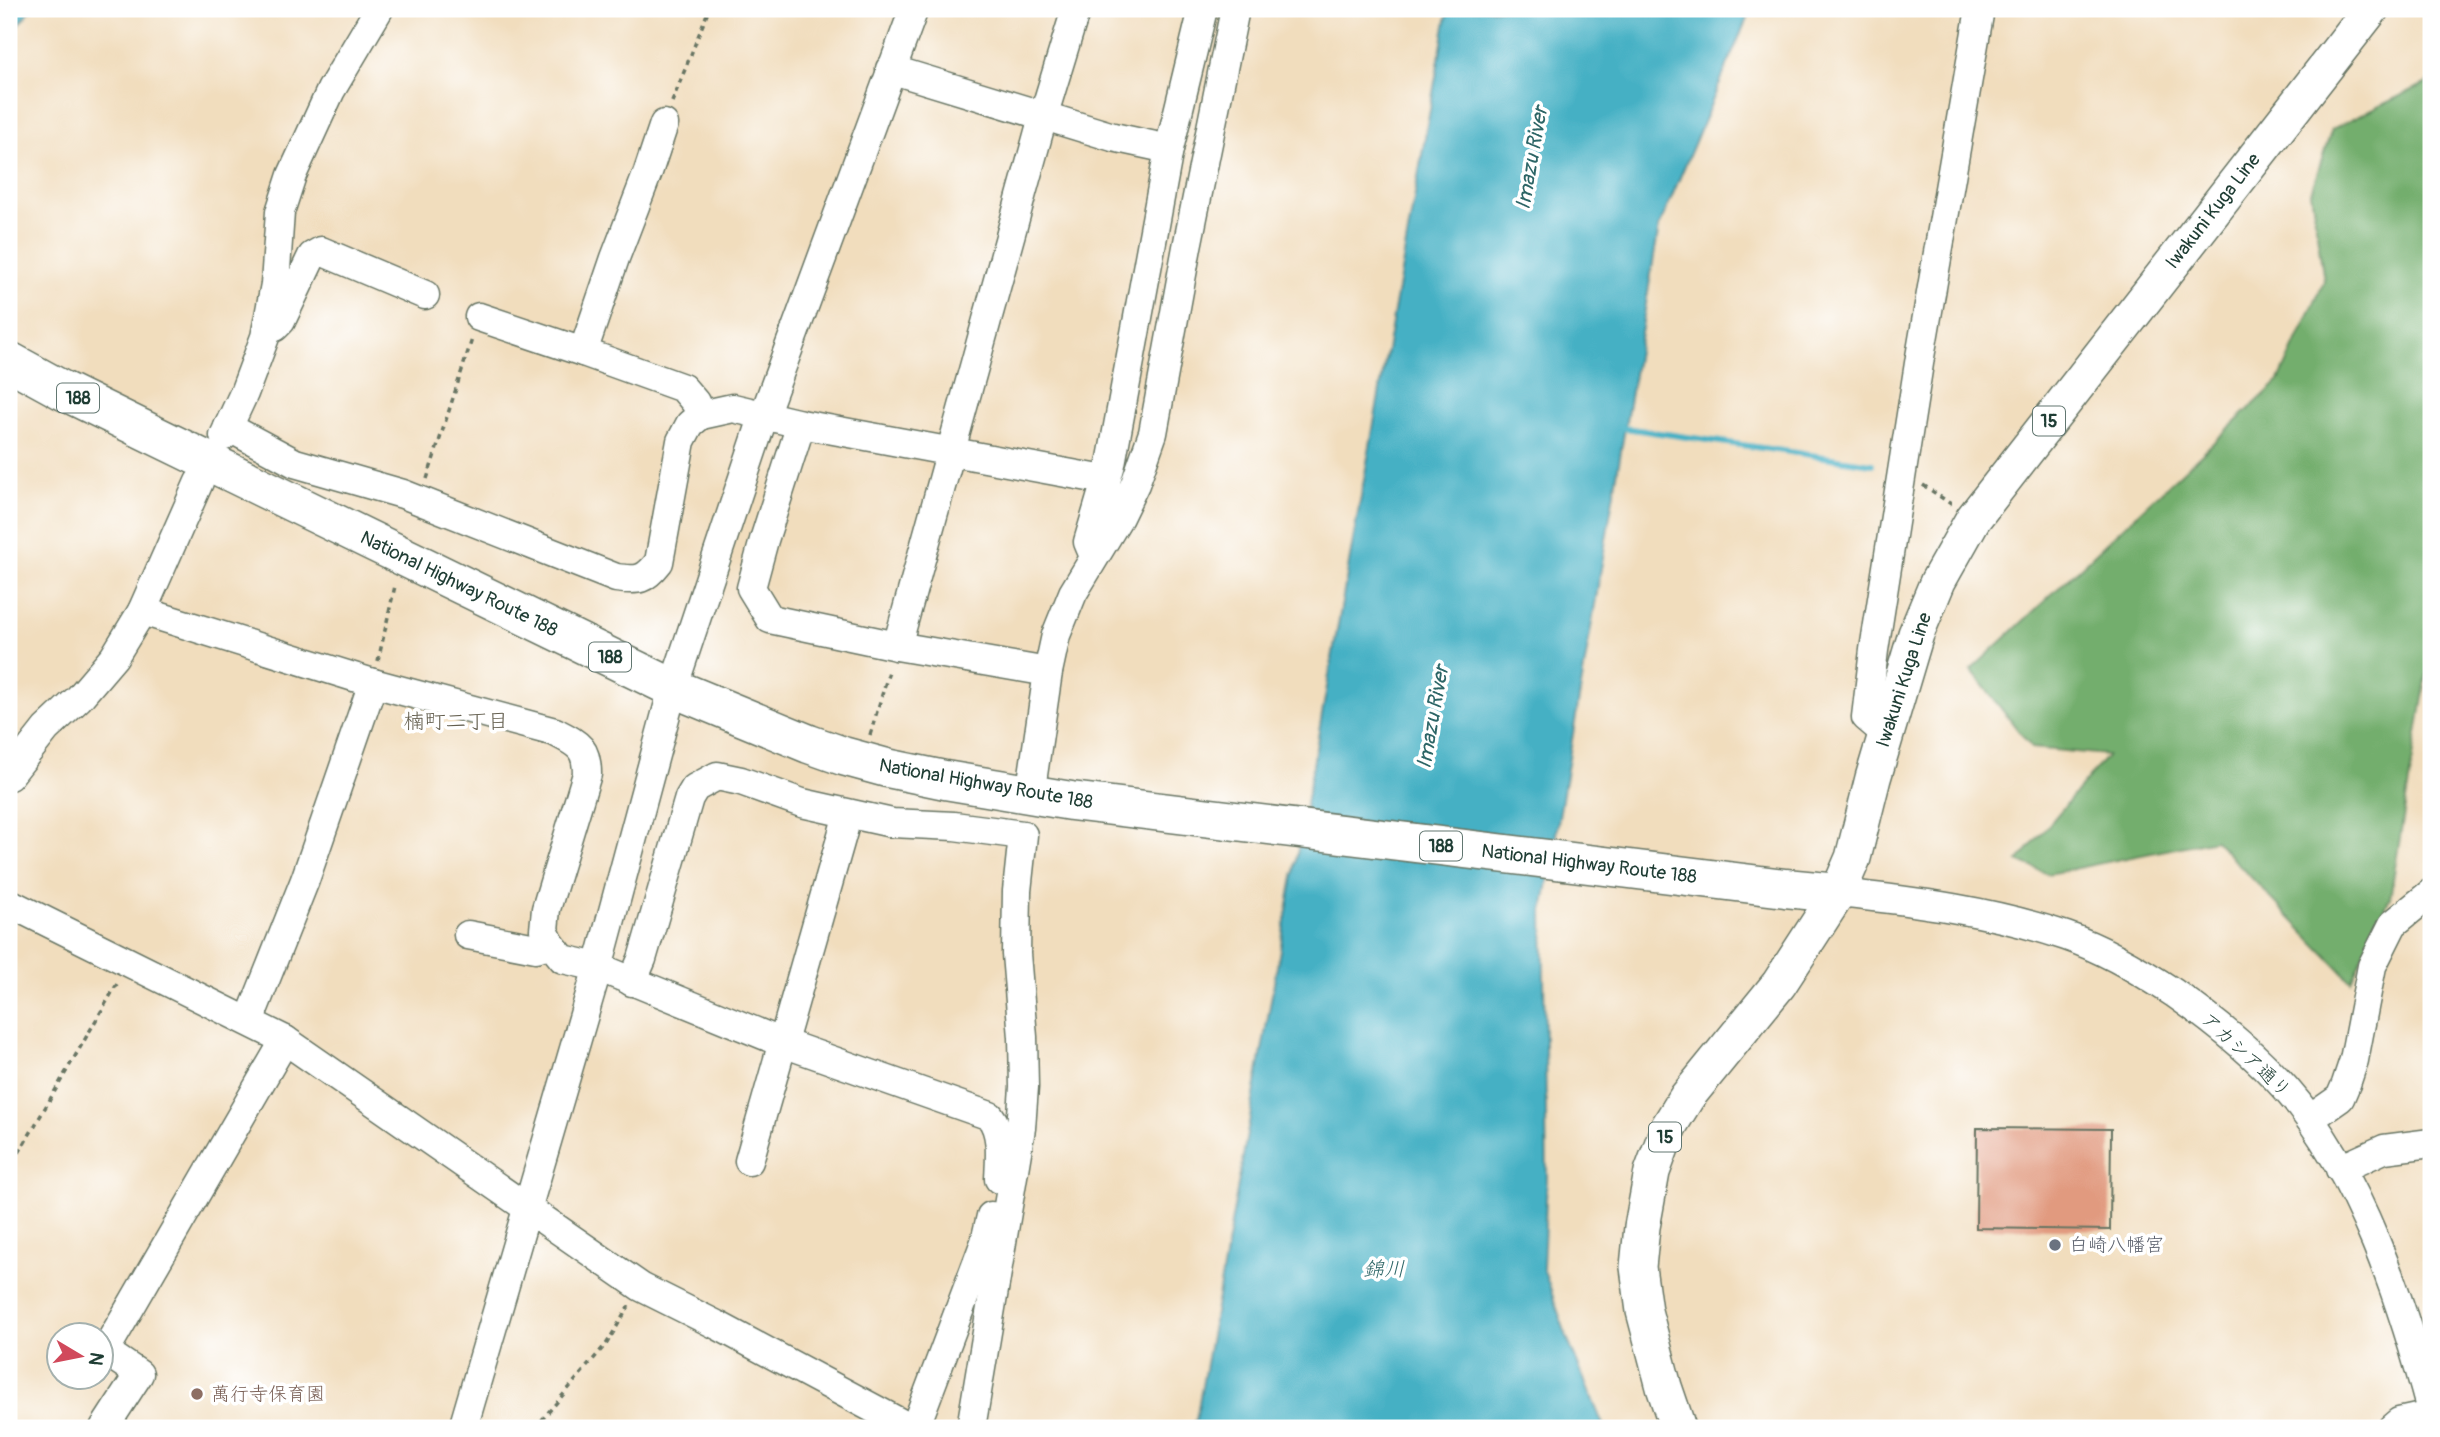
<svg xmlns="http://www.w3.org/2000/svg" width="2440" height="1437" font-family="Pangolin,'Klee One',sans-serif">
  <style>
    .forest { fill: #73ae6d; stroke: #497650; stroke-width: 2 }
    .water { fill: #45b0c4; stroke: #32767c; stroke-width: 2 }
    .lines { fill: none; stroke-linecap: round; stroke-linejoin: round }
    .stream { stroke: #45b0c4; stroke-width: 6 }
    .building { fill: #e19a7f }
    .minor-casing { stroke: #687564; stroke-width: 31 }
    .major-casing { stroke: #687564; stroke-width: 38 }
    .highway-casing { stroke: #687564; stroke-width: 41 }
    .path { stroke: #687564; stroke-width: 3.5; stroke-dasharray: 5 5; stroke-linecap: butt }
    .minor { stroke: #fff; stroke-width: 28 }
    .major { stroke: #fff; stroke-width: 35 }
    .highway { stroke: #fff; stroke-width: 38 }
    .worship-dot { fill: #6b7280; stroke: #fff; stroke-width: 2.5 }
    .education-dot { fill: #8d6e63; stroke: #fff; stroke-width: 2.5 }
    .labels { text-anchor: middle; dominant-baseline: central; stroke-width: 7; stroke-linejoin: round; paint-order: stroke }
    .shield { fill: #fff; stroke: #627771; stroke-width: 2 }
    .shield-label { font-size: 18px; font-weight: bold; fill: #1f3d34 }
    .street-label { font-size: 19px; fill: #1f3d34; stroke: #fff }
    .worship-label { font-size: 19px; fill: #5b616d; stroke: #fff; text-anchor: start }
    .education-label { font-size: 19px; fill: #785e54; stroke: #fff; text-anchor: start }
    .water-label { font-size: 21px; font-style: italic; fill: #2c6566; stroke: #fff }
    .neighbourhood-label { font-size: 21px; fill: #635e4e; stroke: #fff }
  </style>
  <rect width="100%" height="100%" fill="#fff"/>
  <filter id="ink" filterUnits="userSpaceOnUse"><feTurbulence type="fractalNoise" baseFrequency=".0143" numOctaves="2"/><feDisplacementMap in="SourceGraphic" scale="14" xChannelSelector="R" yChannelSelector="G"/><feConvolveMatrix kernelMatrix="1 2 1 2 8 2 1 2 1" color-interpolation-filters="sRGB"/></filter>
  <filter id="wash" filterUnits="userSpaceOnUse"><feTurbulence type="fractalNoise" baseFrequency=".00686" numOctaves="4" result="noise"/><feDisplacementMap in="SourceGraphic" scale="28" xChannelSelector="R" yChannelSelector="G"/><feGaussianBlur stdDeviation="1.57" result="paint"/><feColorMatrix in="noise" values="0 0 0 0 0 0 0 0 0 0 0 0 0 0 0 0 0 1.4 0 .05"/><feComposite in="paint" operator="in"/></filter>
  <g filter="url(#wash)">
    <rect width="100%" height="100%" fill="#f1ddbd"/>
    <path class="forest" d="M2431,81V649L2390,898L2351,981L2215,840L2048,874L2018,861L2108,755L2032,748L1971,670L2279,381L2324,281L2311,192L2332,129Z"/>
    <g class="water">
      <path d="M9,9H31L9,37Z"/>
      <path d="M1448,9H1751L1659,227L1543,911L1547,1177L1543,1268L1569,1343L1603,1425L1613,1428H1191L1196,1420Z"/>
    </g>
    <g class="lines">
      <path class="stream" d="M1625,428L1872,464"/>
    </g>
    <g id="blocks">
      <path class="building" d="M1977,1128L2111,1129L2110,1230L1976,1228Z"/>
    </g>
  </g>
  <g filter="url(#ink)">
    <use href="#blocks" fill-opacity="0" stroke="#687564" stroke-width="2"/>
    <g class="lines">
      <defs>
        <g id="minor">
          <path d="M890,69L1113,137L1169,149"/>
          <path d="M664,124L648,172L615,258L583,352L683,388L695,402L701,415"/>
          <path d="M479,317L583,352"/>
          <path d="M275,327L281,321L312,256L321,251L425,295"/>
          <path d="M801,424L764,540L751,588L770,619L897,646L1048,672"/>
          <path d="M228,427L295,463L403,494L616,578C639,581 645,580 659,562L681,441L690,424L701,415L733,408L801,424L1094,478L1106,483"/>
          <path d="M224,436L244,393L265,337L275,284L280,212L292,175L331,90L379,9"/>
          <path d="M1093,554L1088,542L1111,464L1169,149L1203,9"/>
          <path d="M142,611L373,683L555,732C578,744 587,747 587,774L546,909L544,930L550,943"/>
          <path d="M897,646L1043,117L1076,9"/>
          <path d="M1886,734L1866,717L1874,650L1920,357L1980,9"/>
          <path d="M1033,775L1048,672L1056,635L1073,593L1119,517L1135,484L1153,433L1187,247L1235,9"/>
          <path d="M9,776L46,729L79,698L114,657L142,611L199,482"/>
          <path d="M1838,893C1915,901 1992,911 2066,936C2104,949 2141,971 2174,993C2214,1021 2254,1053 2286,1089C2360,1173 2403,1305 2431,1411"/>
          <path d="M9,903L285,1040L641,1287L719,1326L910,1428"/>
          <path d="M468,935L536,948L550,943L563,959L598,967L783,1043L990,1116C1003,1133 1000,1158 999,1179"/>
          <path d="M632,982L642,959L689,798L695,788L717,776L741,781L802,803L892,823L954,826L1023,835L1017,891L1016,954L1023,1037L1024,1087L1021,1128L971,1428"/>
          <path d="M249,1021L305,880L373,683"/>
          <path d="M2310,1119L2340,1098L2346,1084L2354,1060L2372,966L2393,924L2431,893"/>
          <path d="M749,1161L848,814"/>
          <path d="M2340,1169L2384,1149L2431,1143"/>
          <path d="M104,1428L139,1374L105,1351L285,1040"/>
          <path d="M463,1428L598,967L673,688L764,415L914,9"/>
          <path d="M915,1428L985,1242L991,1216"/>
          <path d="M2392,1428L2399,1422L2431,1415"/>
        </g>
        <path id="major" d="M1678,1428L1664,1387L1644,1311L1638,1267L1642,1227L1652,1172L1669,1126L1687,1097L1779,984L1838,893L1853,858L1873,778L1916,634L1938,581L1973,519L2371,9"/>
        <path id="highway" d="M9,361L62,390L673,688L809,744L843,756L887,768L945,780L1071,801L1785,888L1838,893"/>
      </defs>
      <use href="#minor" class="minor-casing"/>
      <use href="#major" class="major-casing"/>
      <use href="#highway" class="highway-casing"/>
      <g class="path">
        <path d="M672,102L709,9"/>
        <path d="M427,479L472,339"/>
        <path d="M1923,485L1951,504"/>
        <path d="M378,661L395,586"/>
        <path d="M870,735L890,668"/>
        <path d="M9,1170L117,984"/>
        <path d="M535,1428L607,1343L629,1306"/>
      </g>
      <use href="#minor" class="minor"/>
      <use href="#major" class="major"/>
      <use href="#highway" class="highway"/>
    </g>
  </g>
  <circle class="worship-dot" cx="2055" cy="1245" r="7"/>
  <circle class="education-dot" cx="197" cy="1394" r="7"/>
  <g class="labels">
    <g class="shield">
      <rect x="57" y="383.5" width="42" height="29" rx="5"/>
      <rect x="2033" y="406.5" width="32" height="29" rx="5"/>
      <rect x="589" y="642.5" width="42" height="29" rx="5"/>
      <rect x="1420" y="831.5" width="42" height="29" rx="5"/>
      <rect x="1649" y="1122.5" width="32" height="29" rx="5"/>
    </g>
    <g class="shield-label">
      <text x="78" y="398">188</text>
      <text x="2049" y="421">15</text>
      <text x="610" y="657">188</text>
      <text x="1441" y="846">188</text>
      <text x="1665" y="1137">15</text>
    </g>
    <g class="street-label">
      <text transform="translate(2213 211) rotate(-52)">Iwakuni Kuga Line</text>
      <text transform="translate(459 584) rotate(26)">National Highway Route 188</text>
      <text transform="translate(1904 680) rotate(-72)">Iwakuni Kuga Line</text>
      <text transform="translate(986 784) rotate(10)">National Highway Route 188</text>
      <text transform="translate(1589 864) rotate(7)">National Highway Route 188</text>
      <text transform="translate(2246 1055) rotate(43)">アカシア通り</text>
    </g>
    <g class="worship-label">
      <text x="2069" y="1245">白崎八幡宮</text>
    </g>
    <g class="education-label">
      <text x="211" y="1394">萬行寺保育園</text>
    </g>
    <g class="water-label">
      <text transform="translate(1532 158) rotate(-80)">Imazu River</text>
      <text transform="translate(1433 717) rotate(-80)">Imazu River</text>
      <text x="1384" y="1269">錦川</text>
    </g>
    <g class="neighbourhood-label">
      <text x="456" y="721">楠町二丁目</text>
    </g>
  </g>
  <rect width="2440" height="1437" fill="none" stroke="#fff" stroke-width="35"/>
  <g transform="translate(80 1356) rotate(100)"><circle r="33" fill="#ffffff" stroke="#a5b1ae" stroke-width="2"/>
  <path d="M0-5L12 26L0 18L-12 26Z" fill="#d1495b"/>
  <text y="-10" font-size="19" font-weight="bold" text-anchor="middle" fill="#1f3d34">N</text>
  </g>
</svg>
